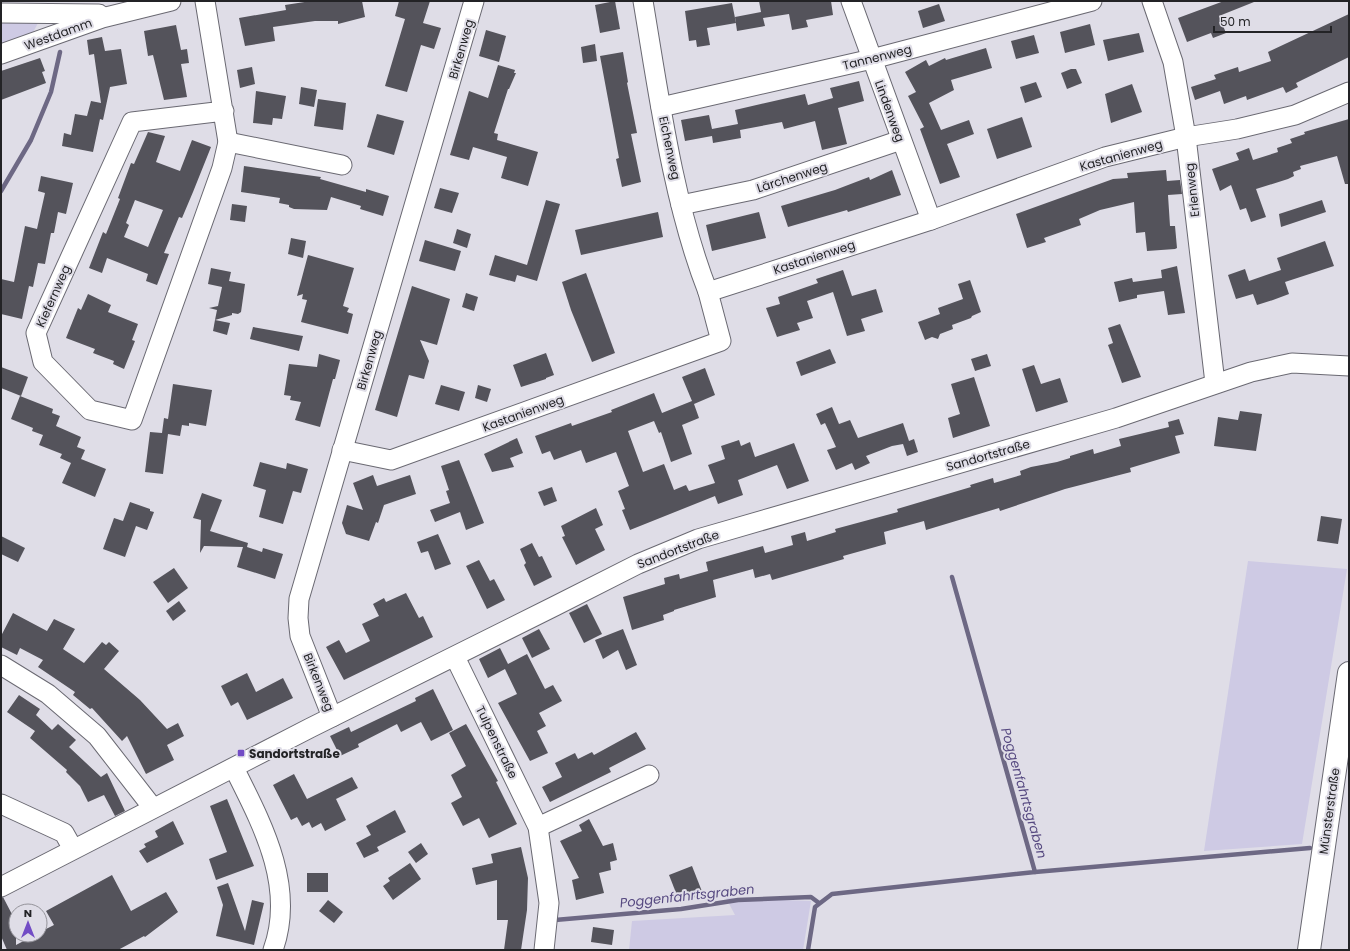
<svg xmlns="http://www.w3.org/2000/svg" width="1350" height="951" font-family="Poppins,sans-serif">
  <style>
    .green { fill: #cecae4 }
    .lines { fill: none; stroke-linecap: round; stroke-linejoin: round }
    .stream { stroke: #6d6884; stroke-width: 4.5 }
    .building { fill: #54535b; fill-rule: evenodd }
    .street-casing { stroke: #6a6972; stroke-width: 21 }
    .primary-casing { stroke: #6a6972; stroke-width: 24 }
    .street { stroke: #fff; stroke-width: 19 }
    .primary { stroke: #fff; stroke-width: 22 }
    .poi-dot { fill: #724cc5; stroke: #dfdde7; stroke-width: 1.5 }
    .labels { text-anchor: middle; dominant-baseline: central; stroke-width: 4; stroke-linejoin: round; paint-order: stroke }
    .street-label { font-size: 12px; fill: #232326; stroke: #dfdde7 }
    .poi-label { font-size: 12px; font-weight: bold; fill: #232326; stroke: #dfdde7; text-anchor: start }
    .water-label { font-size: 13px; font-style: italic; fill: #564980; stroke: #dfdde7 }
  </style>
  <rect width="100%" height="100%" fill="#dfdde7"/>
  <g class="green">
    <path d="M1,23H38L31,36L1,46Z"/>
    <path d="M1248,561L1347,569L1302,844L1204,851Z"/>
    <path d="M726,898L811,901L803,950H629L632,921L735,915Z"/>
  </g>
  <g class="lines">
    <g class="stream">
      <path d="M1,191L31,140L51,92L60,52"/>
      <path d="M1035,872L1310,848"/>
      <path d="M555,920L681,909L738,900L811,897L819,903"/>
      <path d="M808,950L815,907L832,894L1035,872L952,577"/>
    </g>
  </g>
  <g class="building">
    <path d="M311,1H362L365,17L338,24V21H315L273,27L275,41L245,46L239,18L286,10L285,5Z"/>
    <path d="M399,1H430L423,23L441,28L434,49L421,45L407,92L385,86L405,19L395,16Z"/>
    <path d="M615,1L620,29L600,33L595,5Z"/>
    <path d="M759,1H831L833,15L806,20L808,27L792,30L789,14L763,18L765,26L737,31L735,17L761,12Z"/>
    <path d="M1224,1L1254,2L1219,16L1226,33L1213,38L1211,33L1187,42L1178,18Z"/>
    <path d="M732,3L736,23L707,28L710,45L697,47L696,40L689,41L685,11Z"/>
    <path d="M939,4L945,21L923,28L918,11Z"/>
    <path d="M1349,14V57L1296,83L1298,87L1286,93L1283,87L1247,100L1246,96L1224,104L1220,91L1195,100L1191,87L1216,79L1214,75L1238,67L1239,72L1271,61L1268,52Z"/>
    <path d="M1090,24L1095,45L1065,53L1060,32Z"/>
    <path d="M176,25L181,50L187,49L189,63L181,64L187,97L164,100L153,55L148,56L144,31Z"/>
    <path d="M486,30L506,36L499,62L479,56Z"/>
    <path d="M1139,33L1144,52L1108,61L1103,40Z"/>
    <path d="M1034,35L1039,53L1016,59L1011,41Z"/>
    <path d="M102,37L105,51L121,49L127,84L110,87L103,120L100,119L93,152L62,146L64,133L71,135L75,114L87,116L91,101L101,103L94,54L89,55L87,40Z"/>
    <path d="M595,44L597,61L583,63L581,47Z"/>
    <path d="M986,48L992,68L951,80L954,90L929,103L941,130L969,120L974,134L947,144L960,177L940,184L920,129L924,127L908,96L916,92L905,72L926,60L929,66L945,58L946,60Z"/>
    <path d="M623,52L628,82L627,83L637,133L631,134L641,182L622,187L616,159L619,158L600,56Z"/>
    <path d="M40,58L45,71L42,72L46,83L1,100V71Z"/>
    <path d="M498,65L515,70L514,73H516L509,89H508L494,133L498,134L497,140L538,152L528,186L501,178L507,157L473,147L469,160L450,155L469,91L488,98Z"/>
    <path d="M252,67L255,84L240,88L237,70Z"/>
    <path d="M1071,69H1076L1082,83L1067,89L1061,73Z"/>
    <path d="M859,81L864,101L838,108L847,144L822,150L815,121L784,129L782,122L740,130L741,138L713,143L712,136L685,141L681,120L709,115L712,129L738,124L735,110L805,94L808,105L833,98L830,88Z"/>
    <path d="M1036,82L1042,97L1025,103L1020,87Z"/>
    <path d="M1132,84L1142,112L1111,123L1105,94Z"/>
    <path d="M301,87L317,90L314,107L299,104Z"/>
    <path d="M256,91L286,96L282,119L273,118L272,125L253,123Z"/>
    <path d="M318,99L346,103L343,130L314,126Z"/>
    <path d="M377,114L404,121L394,155L367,147Z"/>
    <path d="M1022,117L1032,147L997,159L987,129Z"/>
    <path d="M1349,119V184H1345L1337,156L1300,166L1301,169L1293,172L1294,176L1288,179L1256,189L1266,217L1251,222L1246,208L1240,210L1231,185L1220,191L1212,169L1239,160L1236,153L1249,148L1253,160L1278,152L1277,148L1292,143L1290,139L1305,134L1304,132Z"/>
    <path d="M148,132L165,136L156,162L180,171L192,140L211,147L193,192L182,218L179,217L164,253L169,254L157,285L146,281L148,274L107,258L102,273L89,268L103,232L106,234L120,199L118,198L131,163L134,164ZM135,200L163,210L148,247L124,237L129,225L126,223Z"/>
    <path d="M244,166L321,177L320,179L366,192V189L389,196L383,216L360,209L361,206L331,197L327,210L294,209L289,207V205L279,203L280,198L241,192Z"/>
    <path d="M892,170L901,195L848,212L847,210L788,227L781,206L835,190L869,177L870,180Z"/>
    <path d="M1166,170L1167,181L1180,180L1182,194L1168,195L1170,226H1175L1177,248L1175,249L1147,251L1145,232L1136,233L1134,202L1100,210L1079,219L1081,225L1044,238L1046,242L1027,248L1016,214L1113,179L1128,178L1127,173Z"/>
    <path d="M41,176L73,183L66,214L58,212L54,233H51L45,264L38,263L33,287L29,286L22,319L1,314V279L14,282L25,226L37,229L45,193L38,191Z"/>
    <path d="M440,188L459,193L452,213L434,208Z"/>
    <path d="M546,200L560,204L537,281L517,275L515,282L489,275L495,255L527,265Z"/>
    <path d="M1322,200L1326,212L1281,227L1279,214Z"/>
    <path d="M232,204L247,206L245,222L230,220Z"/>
    <path d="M658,212L663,237L581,255L575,230Z"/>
    <path d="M759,212L766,238L712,251L706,225Z"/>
    <path d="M457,229L471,234L467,248L453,243Z"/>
    <path d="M291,238L306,241L303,258L288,254Z"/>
    <path d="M425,240L461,251L455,271L419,261Z"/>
    <path d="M1325,241L1334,266L1285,282L1289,294L1273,300L1257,305L1253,294L1236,299L1228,275L1245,269L1249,281L1281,270L1277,258Z"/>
    <path d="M308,255L354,268L343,306L349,308L347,312L353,314L348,334L301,322L307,300L302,299L303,294L297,296Z"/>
    <path d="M1177,266L1185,313L1168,315L1164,291L1137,295V298L1119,302L1114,282L1132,278L1133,282L1162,278L1161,270Z"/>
    <path d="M211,268L231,272L229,281L245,284L241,312L238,314L232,313V315L215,320L217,310L209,308L218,306L222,287L208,284Z"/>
    <path d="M843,270L852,296L876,289L883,312L861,319L865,331L847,336L833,292L807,301L813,318L797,323L800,330L777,337L766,308L780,304L778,297L818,283L816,279Z"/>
    <path d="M586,273L615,353L592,362L571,310L562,282Z"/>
    <path d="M970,280L981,312L972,316L971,318L952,325L953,329L940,334L938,339L932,337L925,340L918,322L940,314L938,308L963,299L958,284Z"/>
    <path d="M412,286L450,299L437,345L420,340L429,361L424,379L409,375L397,417L375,410Z"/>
    <path d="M466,293L478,297L474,311L462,307Z"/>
    <path d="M88,294L111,305L108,312L138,324L132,340L135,341L124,369L113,364L114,361L93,353L95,349L66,338L78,308L81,310Z"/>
    <path d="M215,320L230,323L227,335L213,331Z"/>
    <path d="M1120,324L1141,377L1122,383L1108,345L1113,343L1108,328Z"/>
    <path d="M253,327L303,336L299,351L250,339Z"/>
    <path d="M830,349L836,363L801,376L796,362Z"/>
    <path d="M546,353L554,375L546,378V379L521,387L513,365Z"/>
    <path d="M319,354L340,360L335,379H333L320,427L295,420L301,402L290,400L291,396L284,395L289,364L317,367Z"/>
    <path d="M987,354L991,366L975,371L971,359Z"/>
    <path d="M1034,365L1041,384L1060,378L1068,402L1036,412L1022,369Z"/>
    <path d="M1,367L28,377L21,396L1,388Z"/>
    <path d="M705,368L715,395L694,404L699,418L682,425L692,454L671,462L661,432L659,433L654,421L628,431L643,472L664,464L674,490L686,485L689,491L715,483L708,465L725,459L721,446L739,440L741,446L750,442L755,457L794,443L809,481L787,489L777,465L738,480L743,495L718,504L715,496L630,530L622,510L625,509L618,491L629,486L616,452L586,463L581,450L554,460L550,451L542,454L535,436L571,423L572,426L612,412L611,410L654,393L662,413L692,401L682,377Z"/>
    <path d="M974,377L990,426L953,438L948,418L960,414L951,384Z"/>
    <path d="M173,384L212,390L206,426L189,423V426L182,425L180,436L168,434L163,474L145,472L150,432L162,433L164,418L168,419Z"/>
    <path d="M441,385L465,392L459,411L435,404Z"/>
    <path d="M478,385L491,389L487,402L475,398Z"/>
    <path d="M20,396L53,409L52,413L60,416L56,426L81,437L77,447L85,450L81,459L106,469L95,497L62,483L71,463L60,458L62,454L39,445L43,435L32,431L33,428L11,419Z"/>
    <path d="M832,407L839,424L850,420L858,438L903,423L909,441L914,439L918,452L907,456L903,444L892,446L866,456L870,463L855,470L852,463L836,470L827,450L836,447L825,423L821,425L816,414Z"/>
    <path d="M1240,411L1262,414L1256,451L1214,446L1218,417L1238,420Z"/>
    <path d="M1179,419L1184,434L1175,436L1180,453L1130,468L1131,472L1065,489L1000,511L999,508L926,530L924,521L884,532L886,544L843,556L844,559L772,580L770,574L755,578L753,569L713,580L716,597L674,610V611L663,615L664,620L632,630L623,597L665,584L664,578L679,574L680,579L708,571L706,562L763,546L765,553L793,545L791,536L805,532L807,541L836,532L835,529L898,512L897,509L971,487L970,485L993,478L994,483L1021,475L1020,471L1031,467L1057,462L1070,458V456L1093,449L1094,454L1121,446L1119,439L1169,427L1168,422Z"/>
    <path d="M517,438L523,453L510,458L514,467L492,472L484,454Z"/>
    <path d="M459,460L484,523L466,530L460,512L435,522L430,510L450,503L446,491L449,490L441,466Z"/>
    <path d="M260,462L286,469L287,463L308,469L301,493L293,491L283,524L259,517L266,490L253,486Z"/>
    <path d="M373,475L377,486L410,475L416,494L384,505L378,523L376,522L369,541L346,534L342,523L347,505L363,510L353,483Z"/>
    <path d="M552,487L557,501L544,506L538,492Z"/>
    <path d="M202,493L222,500L210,531L248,543L247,547L262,552L263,548L283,554L275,579L237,567L243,547L204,546L200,553L201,520L193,518Z"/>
    <path d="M130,502L150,509V511L154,512L147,530L136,526L125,557L103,549L114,518L123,521Z"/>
    <path d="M596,508L603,525L595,529L605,550L576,565L562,537L565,536L561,526Z"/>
    <path d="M1321,516L1342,519L1338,544L1317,541Z"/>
    <path d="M438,534L451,564L435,570L428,551L421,553L417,542Z"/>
    <path d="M1,536L25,548L18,562L1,554Z"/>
    <path d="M532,543L539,557L542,556L552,577L534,586L524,565L526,563L520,549Z"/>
    <path d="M479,560L490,581L494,579L505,600L487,609L466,566Z"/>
    <path d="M174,568L188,588L168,603L153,582Z"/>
    <path d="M406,593L419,618L423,616L433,637L344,680L326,647L339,640L346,653L370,641L362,624L379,616L373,604L384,598L386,602Z"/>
    <path d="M179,601L186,611L173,621L166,611Z"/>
    <path d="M587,604L602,634L584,643L569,613Z"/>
    <path d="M13,613L47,631L54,619L75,629L63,649L84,663L102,642L106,645L109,642L119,651L104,669L140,700L167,729L178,723L184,736L167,745L174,760L146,774L127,736L122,741L92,708L90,709L73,695L75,692L38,667L43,660L20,648L17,655L1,647V636Z"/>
    <path d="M539,629L550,649L532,658L522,638Z"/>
    <path d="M623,629L637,665L626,670L618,650L603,659L595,640Z"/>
    <path d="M500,648L508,664L527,654L545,689L553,685L562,701L539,713L546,726L537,731L548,753L530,761L498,703L517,694L505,669L488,678L479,659Z"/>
    <path d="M247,673L256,692L283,678L293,698L247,720L238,702L231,706L221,686Z"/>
    <path d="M433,689L453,730L431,741L421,722L401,732L397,724L358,744L359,747L340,756L330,736L349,727L351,732L416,701L415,698Z"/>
    <path d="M19,695L40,709L36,715L52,730L58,724L76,740L69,747L101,777L107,773L125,811L115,816L104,795L88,802L80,786L66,772L67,770L30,738L35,731L7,712Z"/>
    <path d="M466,724L498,781L496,782L517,824L489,838L479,818L463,826L451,803L462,797L451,775L466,766L449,733Z"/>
    <path d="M636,732L646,749L609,768L611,772L550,802L542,787L562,777L555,763L575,753L578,759L592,752L594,755Z"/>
    <path d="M294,774L307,799L352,777L358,788L336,799L346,820L325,831L321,823L312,828L309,822L302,826L297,817L291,820L273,785Z"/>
    <path d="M227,799L254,866L216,880L209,859L227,852L210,806Z"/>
    <path d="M395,810L406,832L377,847L379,851L364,858L356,843L371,835L366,826Z"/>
    <path d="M589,819L603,846L613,843L617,860L610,862L611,870L599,873L604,893L576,900L572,880L579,878L560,841L582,831L579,825Z"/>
    <path d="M173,821L184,844L147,863L139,851L146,847L144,844L158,837L155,831Z"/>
    <path d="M421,843L428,854L416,863L408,852Z"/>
    <path d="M521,847L528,878L527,910L521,950H504L508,920H497V880L476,885L472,868L493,863L491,854Z"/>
    <path d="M410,863L421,879L393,900L383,886L390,881L388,878Z"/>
    <path d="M692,866L703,894L680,903L669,875Z"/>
    <rect x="307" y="873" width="21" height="19"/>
    <path d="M112,875L131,911L166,892L178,912L145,937L144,936L118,950H7L1,936V898L3,897L16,922V945L35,935H40V932L54,925L46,911Z"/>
    <path d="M228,883L245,931L252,900L264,903L254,945L216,936L223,905L217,887Z"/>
    <path d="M328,900L343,912L334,923L319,911Z"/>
    <path d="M593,927L614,930L612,945L591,942Z"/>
  </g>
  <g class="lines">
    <defs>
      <g id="street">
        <path d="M205,1L228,142L222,168L132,420L90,410L43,362L36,333L132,122L224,111"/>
        <path d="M643,1C659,96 673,203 708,292"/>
        <path d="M851,1L931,220"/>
        <path d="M1152,1L1173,62L1186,137L1215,383"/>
        <path d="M1,13L99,14"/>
        <path d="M1,54L102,18L171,1"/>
        <path d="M661,107L872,59L1092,1"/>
        <path d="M228,142L342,165"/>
        <path d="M681,205L753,190L901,140"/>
        <path d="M342,450L391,460L721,341L708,292L931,220L1105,157L1186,137L1237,129L1295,115L1349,92"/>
        <path d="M455,657L538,827L549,903L544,950"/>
        <path d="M1,665L48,694L97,736L153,808"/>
        <path d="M332,717L300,636L298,618L299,599L474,1"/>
        <path d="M234,768C262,824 296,886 273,950"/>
        <path d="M1,804L64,833L73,849"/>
        <path d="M538,827L649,775"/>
        <path d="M1,887L310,728L555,606L638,564L698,539L1116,418L1251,372L1292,363L1349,366"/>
      </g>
      <path id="primary" d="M1309,950L1349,673"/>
    </defs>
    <use href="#street" class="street-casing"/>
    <use href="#primary" class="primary-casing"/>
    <use href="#street" class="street"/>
    <use href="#primary" class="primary"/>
  </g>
  <rect class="poi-dot" x="237" y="749" width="8" height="8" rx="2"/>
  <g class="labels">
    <g class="street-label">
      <text transform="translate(58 34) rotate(-20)">Westdamm</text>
      <text transform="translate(461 49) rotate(-74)">Birkenweg</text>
      <text transform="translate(877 57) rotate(-14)">Tannenweg</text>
      <text transform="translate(890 111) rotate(70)">Lindenweg</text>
      <text transform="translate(670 148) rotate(78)">Eichenweg</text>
      <text transform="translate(1121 155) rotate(-16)">Kastanienweg</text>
      <text transform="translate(792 177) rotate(-18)">Lärchenweg</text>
      <text transform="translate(1192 190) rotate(-96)">Erlenweg</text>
      <text transform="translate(814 257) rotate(-18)">Kastanienweg</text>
      <text transform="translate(53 296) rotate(-66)">Kiefernweg</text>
      <text transform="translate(369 360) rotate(-74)">Birkenweg</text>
      <text transform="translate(523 413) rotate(-20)">Kastanienweg</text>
      <text transform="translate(988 455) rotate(-16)">Sandortstraße</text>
      <text transform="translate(678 549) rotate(-21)">Sandortstraße</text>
      <text transform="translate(319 682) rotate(68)">Birkenweg</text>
      <text transform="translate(497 742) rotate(64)">Tulpenstraße</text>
      <text transform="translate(1329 811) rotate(-82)">Münsterstraße</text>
    </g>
    <g class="poi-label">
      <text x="249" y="753">Sandortstraße</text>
    </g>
    <g class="water-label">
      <text transform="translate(1024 793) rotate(74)">Poggenfahrtsgraben</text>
      <text transform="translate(687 896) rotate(-6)">Poggenfahrtsgraben</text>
    </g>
  </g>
  <rect width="1350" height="951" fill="none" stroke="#232326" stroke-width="4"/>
  <g transform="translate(28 923)"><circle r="19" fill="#dfdde7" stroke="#94939a"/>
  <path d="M0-3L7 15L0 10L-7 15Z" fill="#724cc5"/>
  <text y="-6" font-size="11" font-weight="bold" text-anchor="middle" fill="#232326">N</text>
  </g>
  <path d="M1214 26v6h117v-6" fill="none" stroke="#232326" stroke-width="2"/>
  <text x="1220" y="26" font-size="12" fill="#232326" stroke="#dfdde7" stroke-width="3" paint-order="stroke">50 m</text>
</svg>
